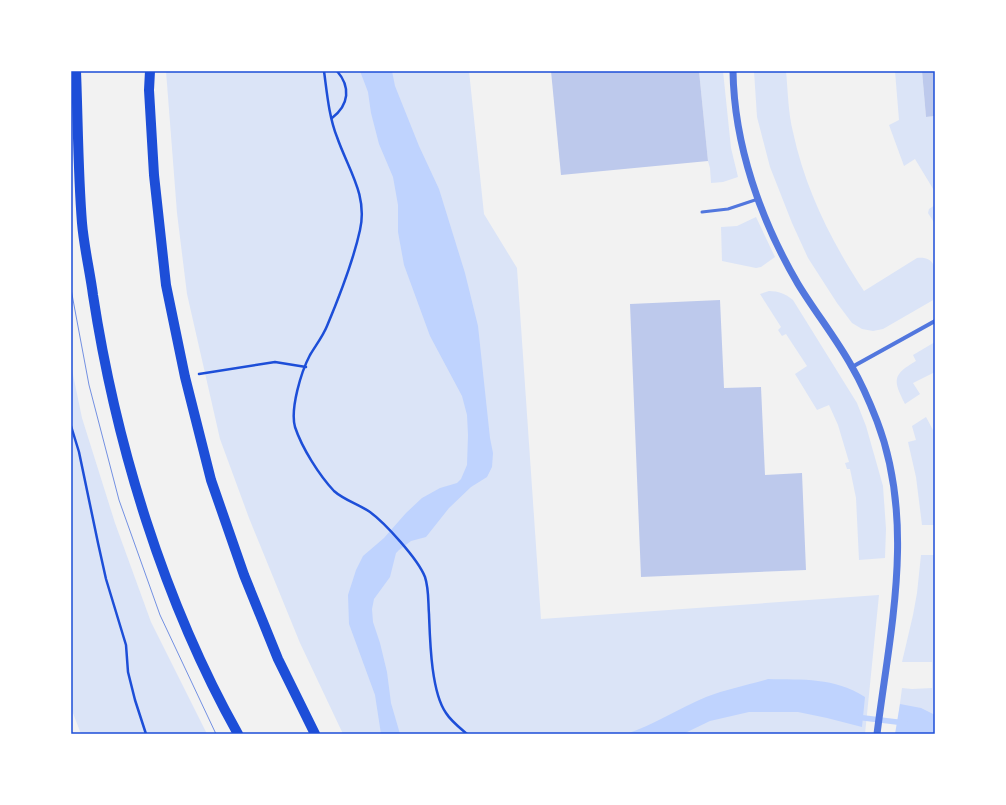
<svg xmlns="http://www.w3.org/2000/svg" width="1006" height="805" font-family="'Golos Text',sans-serif">
  <style>
    .green { fill: #dbe4f7 }
    .water { fill: #bfd3fe }
    .lines { fill: none; stroke-linecap: round; stroke-linejoin: round }
    .stream { stroke: #bfd3fe; stroke-width: 5.5 }
    .building { fill: #bdc9ec }
    .path { stroke: #1d4ed8; stroke-width: 2.5 }
    .service { stroke: #5277de; stroke-width: 3 }
    .minor { stroke: #5277de; stroke-width: 4 }
    .tertiary { stroke: #5277de; stroke-width: 7 }
    .primary { stroke: #1d4ed8; stroke-width: 10 }
    .tram { stroke: #7290e2; stroke-width: 1 }
    .neatline { fill: none; stroke: #1d4ed8; stroke-width: 1.5 }
  </style>
  <rect width="100%" height="100%" fill="#f2f2f2"/>
  <g class="green">
    <path d="M166,71H469L484,214L517,268L541,619L879,595L865,734H343L300,643L249,518L220,439L187,294L177,213Z"/>
    <path d="M699,71H723L731,148L738,177L723,182L711,183L710,168L708,161Z"/>
    <path d="M754,71H786C788,91 788,112 793,132C805,189 832,243 864,291L917,258C942,255 935,282 935,299L883,329L873,331L862,329L852,323L837,303L808,258L792,223L770,167L757,117Z"/>
    <path d="M895,71H922L926,117L935,116V192L915,159L904,166L889,125L899,120Z"/>
    <path d="M935,205V224L928,213L929,209Z"/>
    <path d="M756,217L775,257L761,267L756,268L722,261L721,227L737,226Z"/>
    <path d="M769,291C778,291 786,294 793,300L857,403L866,426L883,486L886,529L885,558L859,560L856,498L850,469H847L845,463L849,462L838,425L829,405L817,410L795,374L807,366L786,334L782,336L778,330L781,327L760,294Z"/>
    <path d="M935,342V372L913,383L920,394L905,404C893,380 892,375 916,361L913,355Z"/>
    <path d="M71,365L82,418L115,523L151,622L207,734H81L71,708Z"/>
    <path d="M926,417L933,430L935,429V525H922L916,477L908,442L916,440L912,426Z"/>
    <path d="M921,555H935V734H896L902,688L912,689L932,688V662H902L913,615L917,593Z"/>
  </g>
  <g class="water">
    <path d="M360,71H392L395,86L419,146L439,189L465,273L478,326L490,438L493,453L492,467L487,477L471,487L449,508L426,537L411,541L399,550L396,553L390,577L374,599L372,609L373,622L380,643L387,672L391,703L400,734H381L375,695L349,624L348,595L356,570L363,556L384,538L406,513L422,498L440,488L457,483L461,479L467,465L468,435L467,415L462,396L430,336L404,265L398,232V205L393,177L379,144L371,113L368,92Z"/>
    <path d="M768,679C803,680 834,677 865,697L862,727L827,718L798,712H749L710,721L683,734H626C654,725 679,708 706,697C726,689 748,685 768,679Z"/>
    <path d="M900,704L921,708L935,715V734H895Z"/>
  </g>
  <g class="lines">
    <path class="stream" d="M856,717L905,723"/>
  </g>
  <g class="building">
    <path d="M551,71H699L708,161L561,175Z"/>
    <path d="M922,71H935V116L926,117Z"/>
    <path d="M720,300L724,388L761,387L765,475L802,473L806,570L641,577L630,304Z"/>
  </g>
  <g class="lines">
    <g class="path">
      <path d="M324,71C327,93 329,117 337,137C348,169 368,195 360,230C353,262 340,295 327,326C323,336 316,345 310,355C301,372 290,409 295,427C302,448 319,475 334,491C344,500 358,504 370,512C385,523 418,559 425,577C429,589 428,602 429,614C430,640 431,692 446,713C451,721 460,728 467,734"/>
      <path d="M332,118C349,105 351,87 337,71"/>
      <path d="M199,374L275,362L306,367"/>
      <path d="M71,426L79,452L98,543L106,579L126,645L128,672L135,700L146,734"/>
    </g>
    <path class="service" d="M702,212L728,209L758,199"/>
    <path class="minor" d="M852,367L935,321"/>
    <path class="tertiary" d="M733,71C734,145 761,221 798,284C815,312 836,338 852,367C862,384 870,403 877,421C916,523 890,630 877,734"/>
    <g class="primary">
      <path d="M76,71C78,122 78,173 82,223C84,247 90,272 93,295C116,445 164,602 238,734"/>
      <path d="M150,71L149,90L154,175L166,285L185,377L211,480L244,575L278,659L315,734"/>
    </g>
    <path class="tram" d="M71,289L89,385L119,500L160,615L216,734"/>
  </g>
  <rect width="1006" height="805" fill="none" stroke="#ffffff" stroke-width="144"/>
  <rect x="72" y="72" width="862" height="661" class="neatline"/>
</svg>
